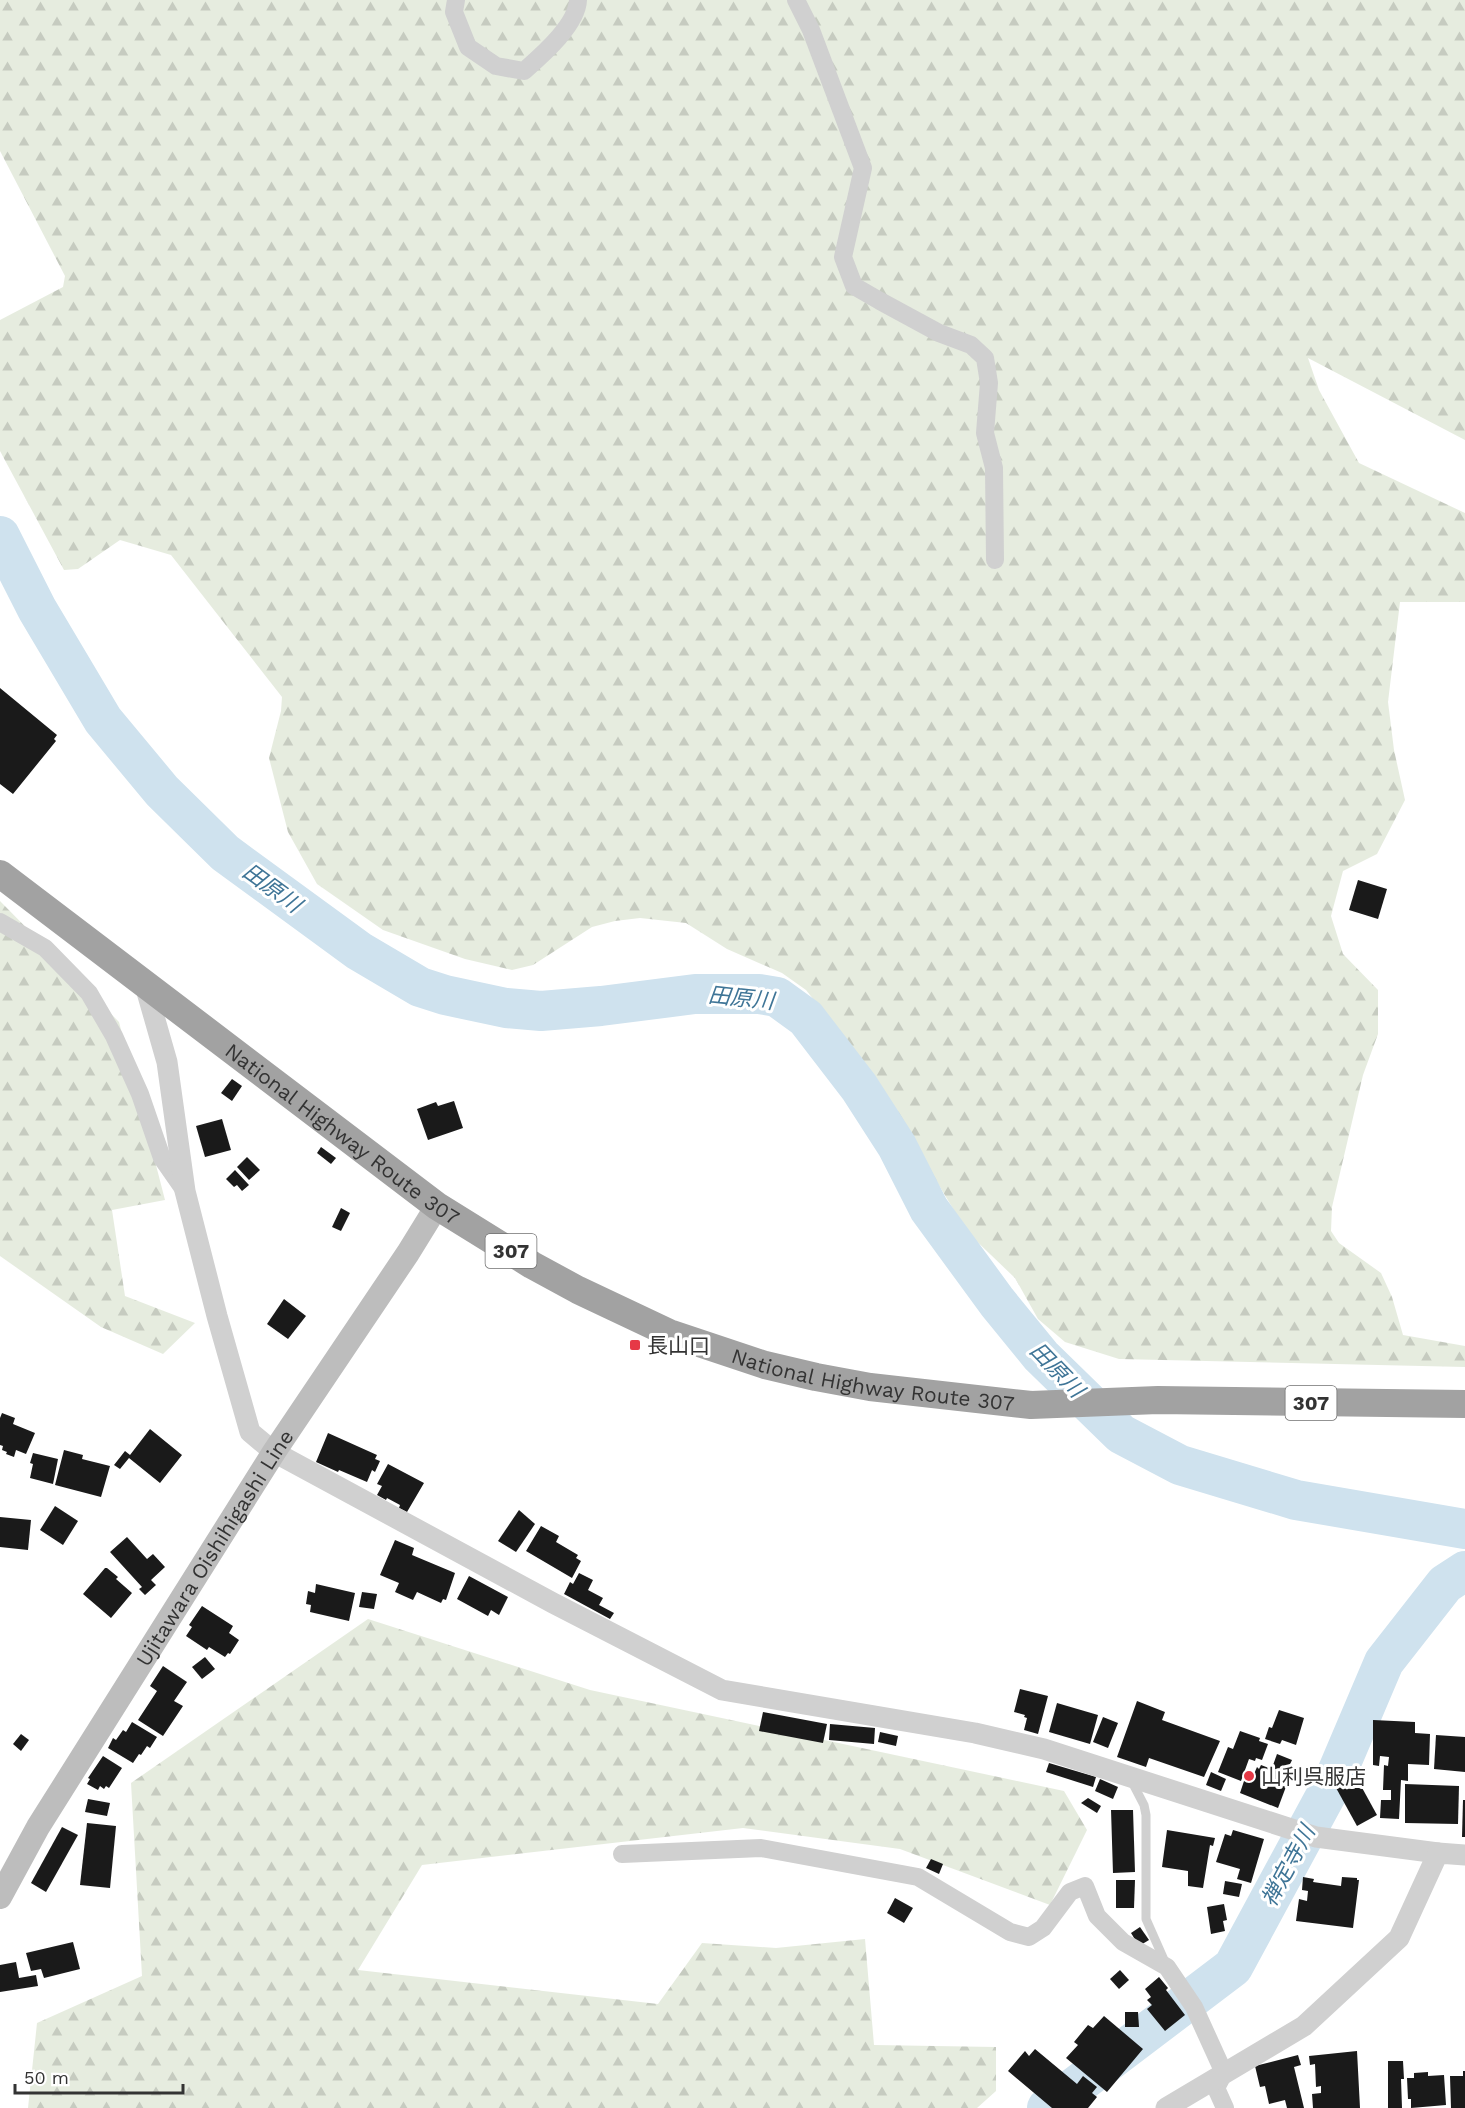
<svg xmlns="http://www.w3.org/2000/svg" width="1465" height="2108" font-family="'Work Sans','Noto Sans JP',sans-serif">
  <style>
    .forest { fill: url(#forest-firs) }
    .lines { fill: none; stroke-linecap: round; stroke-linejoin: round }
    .river { stroke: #cfe2ee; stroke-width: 40 }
    .building { fill: #1a1a1a }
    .service { stroke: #d0d0d0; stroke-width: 9 }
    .minor { stroke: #d0d0d0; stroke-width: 18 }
    .tertiary { stroke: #d0d0d0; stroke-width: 21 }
    .secondary { stroke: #bdbdbd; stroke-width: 24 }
    .trunk { stroke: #a2a2a2; stroke-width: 28 }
    .poi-dot { fill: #e63946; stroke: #fff; stroke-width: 2 }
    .labels { text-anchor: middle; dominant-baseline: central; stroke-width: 6; stroke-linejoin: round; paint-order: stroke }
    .shield { fill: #fff; stroke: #707070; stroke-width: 1.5 }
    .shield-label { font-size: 20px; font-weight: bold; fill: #333 }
    .street-label { font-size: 21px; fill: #333; stroke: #fff }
    .poi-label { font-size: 21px; fill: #333; stroke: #fff; text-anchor: start }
    .water-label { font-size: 22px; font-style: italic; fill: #3f7597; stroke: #fff }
  </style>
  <defs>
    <pattern id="forest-firs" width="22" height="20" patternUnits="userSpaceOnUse" patternTransform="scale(1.5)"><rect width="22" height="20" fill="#e6ecdf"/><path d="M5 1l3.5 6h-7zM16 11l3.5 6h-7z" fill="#c6cbc0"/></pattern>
  </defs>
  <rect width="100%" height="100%" fill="#fff"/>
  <g class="forest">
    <path d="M0,0H1465V440L1308,358L1319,390L1359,463L1465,513V602H1400L1388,702L1394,750L1405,800L1377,854L1343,871L1331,916L1343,954L1378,990V1034L1363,1075L1332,1207L1331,1231L1339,1243L1381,1273L1392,1297L1403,1335L1465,1346V1367L1119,1359L1065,1342L1038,1319L1015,1278L967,1232L871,1072L806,990L782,973L727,949L686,923L640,918L615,921L592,927L533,965L512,970L465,959L383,930L317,884L288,832L269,758L281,711L282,697L171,555L120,540L78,569L64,570L0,451V320L63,287L65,276L0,151Z"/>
    <path d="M0,901L119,1022L165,1200L112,1210L125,1296L195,1323L163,1354L101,1327L0,1256Z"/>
    <path d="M368,1619L590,1690L1064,1791L1087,1830L1050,1905L900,1849L743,1828L422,1865L358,1970L658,2004L702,1943L776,1948L865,1939L874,2045L996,2047V2091L977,2108H28L37,2023L142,1976L131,1783Z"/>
  </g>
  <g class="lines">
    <g class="river">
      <path d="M0,536L37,609L103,720L162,791L225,853L359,951L420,987L445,995L506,1008L541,1011L601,1006L695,994H759L777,997L806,1018L859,1087L897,1146L929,1209L997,1302L1041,1356L1121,1434L1180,1465L1296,1500L1465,1529"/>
      <path d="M1047,2108L1233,1967L1333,1782L1384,1662L1445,1584L1465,1571"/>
    </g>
  </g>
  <g class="building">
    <path d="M0,688L57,735L54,739L56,741L13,794L0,784Z"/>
    <path d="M1358,880L1387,889L1378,919L1349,910Z"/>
    <path d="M232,1079L242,1086L232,1101L221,1093Z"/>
    <path d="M454,1101L463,1128L428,1140L417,1109L436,1102L438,1106Z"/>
    <path d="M222,1119L231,1150L205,1157L196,1126Z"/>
    <path d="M321,1147L336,1158L331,1164L317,1153Z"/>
    <path d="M247,1157L260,1170L249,1180L237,1167Z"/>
    <path d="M235,1170L249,1185L242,1191L237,1185L234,1187L226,1179Z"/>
    <path d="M341,1208L350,1213L341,1231L332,1227Z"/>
    <path d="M284,1299L306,1316L288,1339L267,1324Z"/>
    <path d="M2,1413L15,1418L13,1424L35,1433L26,1454L16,1450L14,1457L6,1454L7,1452L2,1450L3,1446L0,1445V1418Z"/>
    <path d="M150,1429L182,1455L160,1483L129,1458L120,1469L114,1465L125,1451L130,1455Z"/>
    <path d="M328,1433L377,1455L375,1459L380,1461L375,1472L372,1470L367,1482L339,1470L338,1472L316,1462Z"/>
    <path d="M64,1450L83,1455L82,1459L110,1466L101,1497L55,1485Z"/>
    <path d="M33,1453L58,1459L53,1484L30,1478L33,1464L30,1463Z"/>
    <path d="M388,1464L424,1483L407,1512L399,1508L400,1505L387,1498L386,1500L377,1495L382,1486L377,1484Z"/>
    <path d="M55,1506L78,1521L63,1545L40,1530Z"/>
    <path d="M519,1510L535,1524L516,1552L498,1541Z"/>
    <path d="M0,1517L31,1520L28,1550L0,1547Z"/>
    <path d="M541,1526L559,1536L556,1542L578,1555L576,1558L581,1561L572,1578L526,1551Z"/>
    <path d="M127,1537L147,1559L153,1554L165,1567L151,1580L156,1585L145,1595L139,1589L142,1587L110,1552Z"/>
    <path d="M395,1540L414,1548L412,1555L455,1573L446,1600L443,1599L441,1603L417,1592L413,1600L395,1592L399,1583L380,1575Z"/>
    <path d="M105,1568H107L118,1577L116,1579L132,1593L111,1618L83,1594Z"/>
    <path d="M579,1573L593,1580L588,1590L603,1598L599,1605L614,1613L610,1619L564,1594L570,1582L573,1584Z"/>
    <path d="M469,1576L508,1597L499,1615L491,1610L488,1616L457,1599Z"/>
    <path d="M316,1584L355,1593L349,1621L310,1612L311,1605L306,1604L308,1591L315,1593Z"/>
    <path d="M362,1592L377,1594L374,1609L359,1607Z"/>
    <path d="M202,1606L233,1626L229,1633L239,1640L230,1654L228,1653L225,1657L209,1647L207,1650L186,1636L192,1627L189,1625Z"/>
    <path d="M205,1657L215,1669L202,1679L192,1667Z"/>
    <path d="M163,1666L187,1682L174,1701L183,1706L163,1736L138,1720L157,1691L150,1686Z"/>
    <path d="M1020,1689L1048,1696L1038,1734L1024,1730L1027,1718L1024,1717L1025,1715L1014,1712Z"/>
    <path d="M1137,1701L1165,1712L1162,1720L1220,1741L1204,1777L1149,1758L1146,1767L1117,1757Z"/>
    <path d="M1057,1703L1098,1715L1090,1744L1049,1732Z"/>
    <path d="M1279,1710L1304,1718L1296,1745L1282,1740L1280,1744L1265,1739L1269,1727L1272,1728Z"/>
    <path d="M763,1712L827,1724L823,1743L759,1731Z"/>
    <path d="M1103,1717L1118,1723L1108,1748L1093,1742Z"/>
    <path d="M1373,1720L1415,1722V1733L1430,1734L1429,1765L1408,1764V1781L1401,1780L1399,1819L1380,1818L1381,1800H1391V1790H1383L1384,1765L1388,1766L1389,1757L1380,1756L1379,1766L1373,1765Z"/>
    <path d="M132,1722L157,1737L150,1748L147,1746L141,1755L139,1754L133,1763L108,1748L113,1738L116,1740L123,1730L126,1732Z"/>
    <path d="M830,1724L875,1728L874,1744L829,1740Z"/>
    <path d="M1240,1731L1260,1738L1259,1741L1268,1744L1262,1760L1256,1758L1255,1761L1249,1759L1241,1781L1218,1772L1228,1747L1233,1749Z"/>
    <path d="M880,1732L898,1736L896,1746L878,1742Z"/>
    <path d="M21,1734L29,1740L21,1751L13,1744Z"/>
    <path d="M1436,1735L1465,1737V1772L1434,1769Z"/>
    <path d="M1277,1754L1292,1760L1286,1773L1272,1768Z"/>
    <path d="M103,1756L122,1768L109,1788L106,1786L104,1789L100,1786L98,1790L87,1784L90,1779L88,1778Z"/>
    <path d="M1049,1763L1096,1777L1093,1787L1046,1772Z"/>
    <path d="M1261,1765L1290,1776L1278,1808L1240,1793L1247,1772L1254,1774L1257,1767L1259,1769Z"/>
    <path d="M1211,1772L1226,1779L1221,1791L1206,1785Z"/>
    <path d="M1355,1775L1377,1815L1357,1826L1335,1786Z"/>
    <path d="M1100,1779L1118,1787L1113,1799L1095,1791Z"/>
    <path d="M1405,1784L1459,1786L1458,1824L1405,1823Z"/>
    <path d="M1088,1798L1101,1806L1097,1813L1081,1803Z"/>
    <path d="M88,1799L110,1803L107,1816L85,1812Z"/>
    <path d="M1463,1800H1465V1837H1462Z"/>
    <path d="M1111,1810H1133L1135,1872L1113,1873Z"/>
    <path d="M87,1823L116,1826L110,1888L80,1885Z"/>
    <path d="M62,1827L78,1835L46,1892L31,1883Z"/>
    <path d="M1167,1830L1215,1838L1213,1846L1210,1845L1203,1888L1188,1886V1871L1162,1867Z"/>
    <path d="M1233,1830L1264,1839L1251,1883L1237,1879L1240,1869L1216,1862L1225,1834L1231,1836Z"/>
    <path d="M931,1859L943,1864L939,1874L926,1868Z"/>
    <path d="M1303,1877L1314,1879L1313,1882L1341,1886L1342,1877L1357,1878V1880H1359L1353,1928L1296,1921L1299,1899L1307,1901L1308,1891L1302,1890Z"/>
    <path d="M1116,1880H1135L1134,1908H1116Z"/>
    <path d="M1225,1881L1242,1884L1239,1897L1223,1894Z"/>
    <path d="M895,1898L913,1908L904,1923L887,1913Z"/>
    <path d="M1224,1904L1227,1920L1223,1921L1225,1931L1211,1934L1207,1907Z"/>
    <path d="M1140,1927L1149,1940L1139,1946L1131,1933Z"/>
    <path d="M73,1942L80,1969L44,1978L41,1969L31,1971L26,1953Z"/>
    <path d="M16,1962L19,1978L36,1975L38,1986L0,1992V1965Z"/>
    <path d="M1120,1970L1129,1980L1119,1989L1110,1979Z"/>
    <path d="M1159,1977L1168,1988L1166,1990L1185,2015L1165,2031L1147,2009L1152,2005L1147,2000L1151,1997L1145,1989Z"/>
    <path d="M1125,2012H1138L1139,2027H1125Z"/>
    <path d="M1104,2016L1143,2049L1107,2092L1066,2058L1078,2045L1074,2042L1088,2025L1093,2028Z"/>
    <path d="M1035,2049L1077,2084L1083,2076L1097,2087L1092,2093L1097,2097L1088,2108H1052L1008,2071L1025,2051L1029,2056Z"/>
    <path d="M1357,2051L1360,2108H1313L1312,2094L1321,2093V2086L1316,2087L1315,2064L1310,2065L1309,2056Z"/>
    <path d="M1298,2055L1301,2065L1294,2067L1304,2108H1287L1285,2100L1269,2104L1265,2086L1260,2087L1255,2066Z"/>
    <path d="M1388,2061H1403L1404,2079H1401L1402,2108H1388Z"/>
    <path d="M1463,2071H1465V2108H1451L1450,2076H1463Z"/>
    <path d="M1428,2072V2076L1444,2075L1446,2105L1411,2108V2099H1408L1407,2078H1414V2073Z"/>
  </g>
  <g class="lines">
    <path class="service" d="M1131,1780L1144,1805L1146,1815V1919L1165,1962"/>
    <g class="minor">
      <path d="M456,0L454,12L468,47L496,66L524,71C542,55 577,25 578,0"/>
      <path d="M796,0L811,30L863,168L843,257L854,286L880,301L939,333L971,345L985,358L989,383L985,433L994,468L995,560"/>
      <path d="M0,922L45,948L89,993L114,1036L140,1094L162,1158L185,1191"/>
      <path d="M622,1854L761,1848L918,1877L1010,1932L1029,1937L1043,1928L1070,1892L1085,1886L1097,1916L1123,1942L1167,1967L1194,2007L1224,2073L1216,2088L1225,2108"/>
    </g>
    <g class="tertiary">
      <path d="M145,985L167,1062L185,1191L217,1316L250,1432L274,1452L553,1603L722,1690L975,1733L1044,1749L1316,1837L1438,1853"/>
      <path d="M1166,2108L1304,2026L1399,1938L1438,1853L1465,1855"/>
    </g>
    <path class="secondary" id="s1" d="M0,1897L38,1827L274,1452L408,1253L437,1206"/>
    <path class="trunk" id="s2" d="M0,874L437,1206L532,1265L578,1290L669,1333L765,1365L816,1377L870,1387L1031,1405L1158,1400L1465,1404"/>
  </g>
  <g class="poi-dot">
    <rect x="629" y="1339" width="12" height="12" rx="3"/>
    <circle cx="1249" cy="1776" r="6"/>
  </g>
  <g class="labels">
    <g class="shield">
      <rect x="485.5" y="1234" width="51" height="34" rx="4.5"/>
      <rect x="1285.5" y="1386" width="51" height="34" rx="4.5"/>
    </g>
    <g class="shield-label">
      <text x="511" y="1251">307</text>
      <text x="1311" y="1403">307</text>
    </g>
    <g class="street-label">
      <text stroke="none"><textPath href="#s2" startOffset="430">National Highway Route 307</textPath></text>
      <text stroke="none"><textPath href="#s2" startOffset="1024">National Highway Route 307</textPath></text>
      <text stroke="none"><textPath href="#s1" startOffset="410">Ujitawara Oishihigashi Line</textPath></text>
    </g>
    <g class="poi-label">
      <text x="647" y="1345">長山口</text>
      <text x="1261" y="1776">山利呉服店</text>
    </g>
    <g class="water-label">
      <text transform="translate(272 888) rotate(36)">田原川</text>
      <text transform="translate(741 998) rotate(6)">田原川</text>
      <text transform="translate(1057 1370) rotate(46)">田原川</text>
      <text transform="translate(1288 1866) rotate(-62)">禅定寺川</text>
    </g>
  </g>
  <path d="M15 2084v9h168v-9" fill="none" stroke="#333333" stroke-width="3"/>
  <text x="24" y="2084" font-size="18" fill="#333333" stroke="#ffffff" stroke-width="4.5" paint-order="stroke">50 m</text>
</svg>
